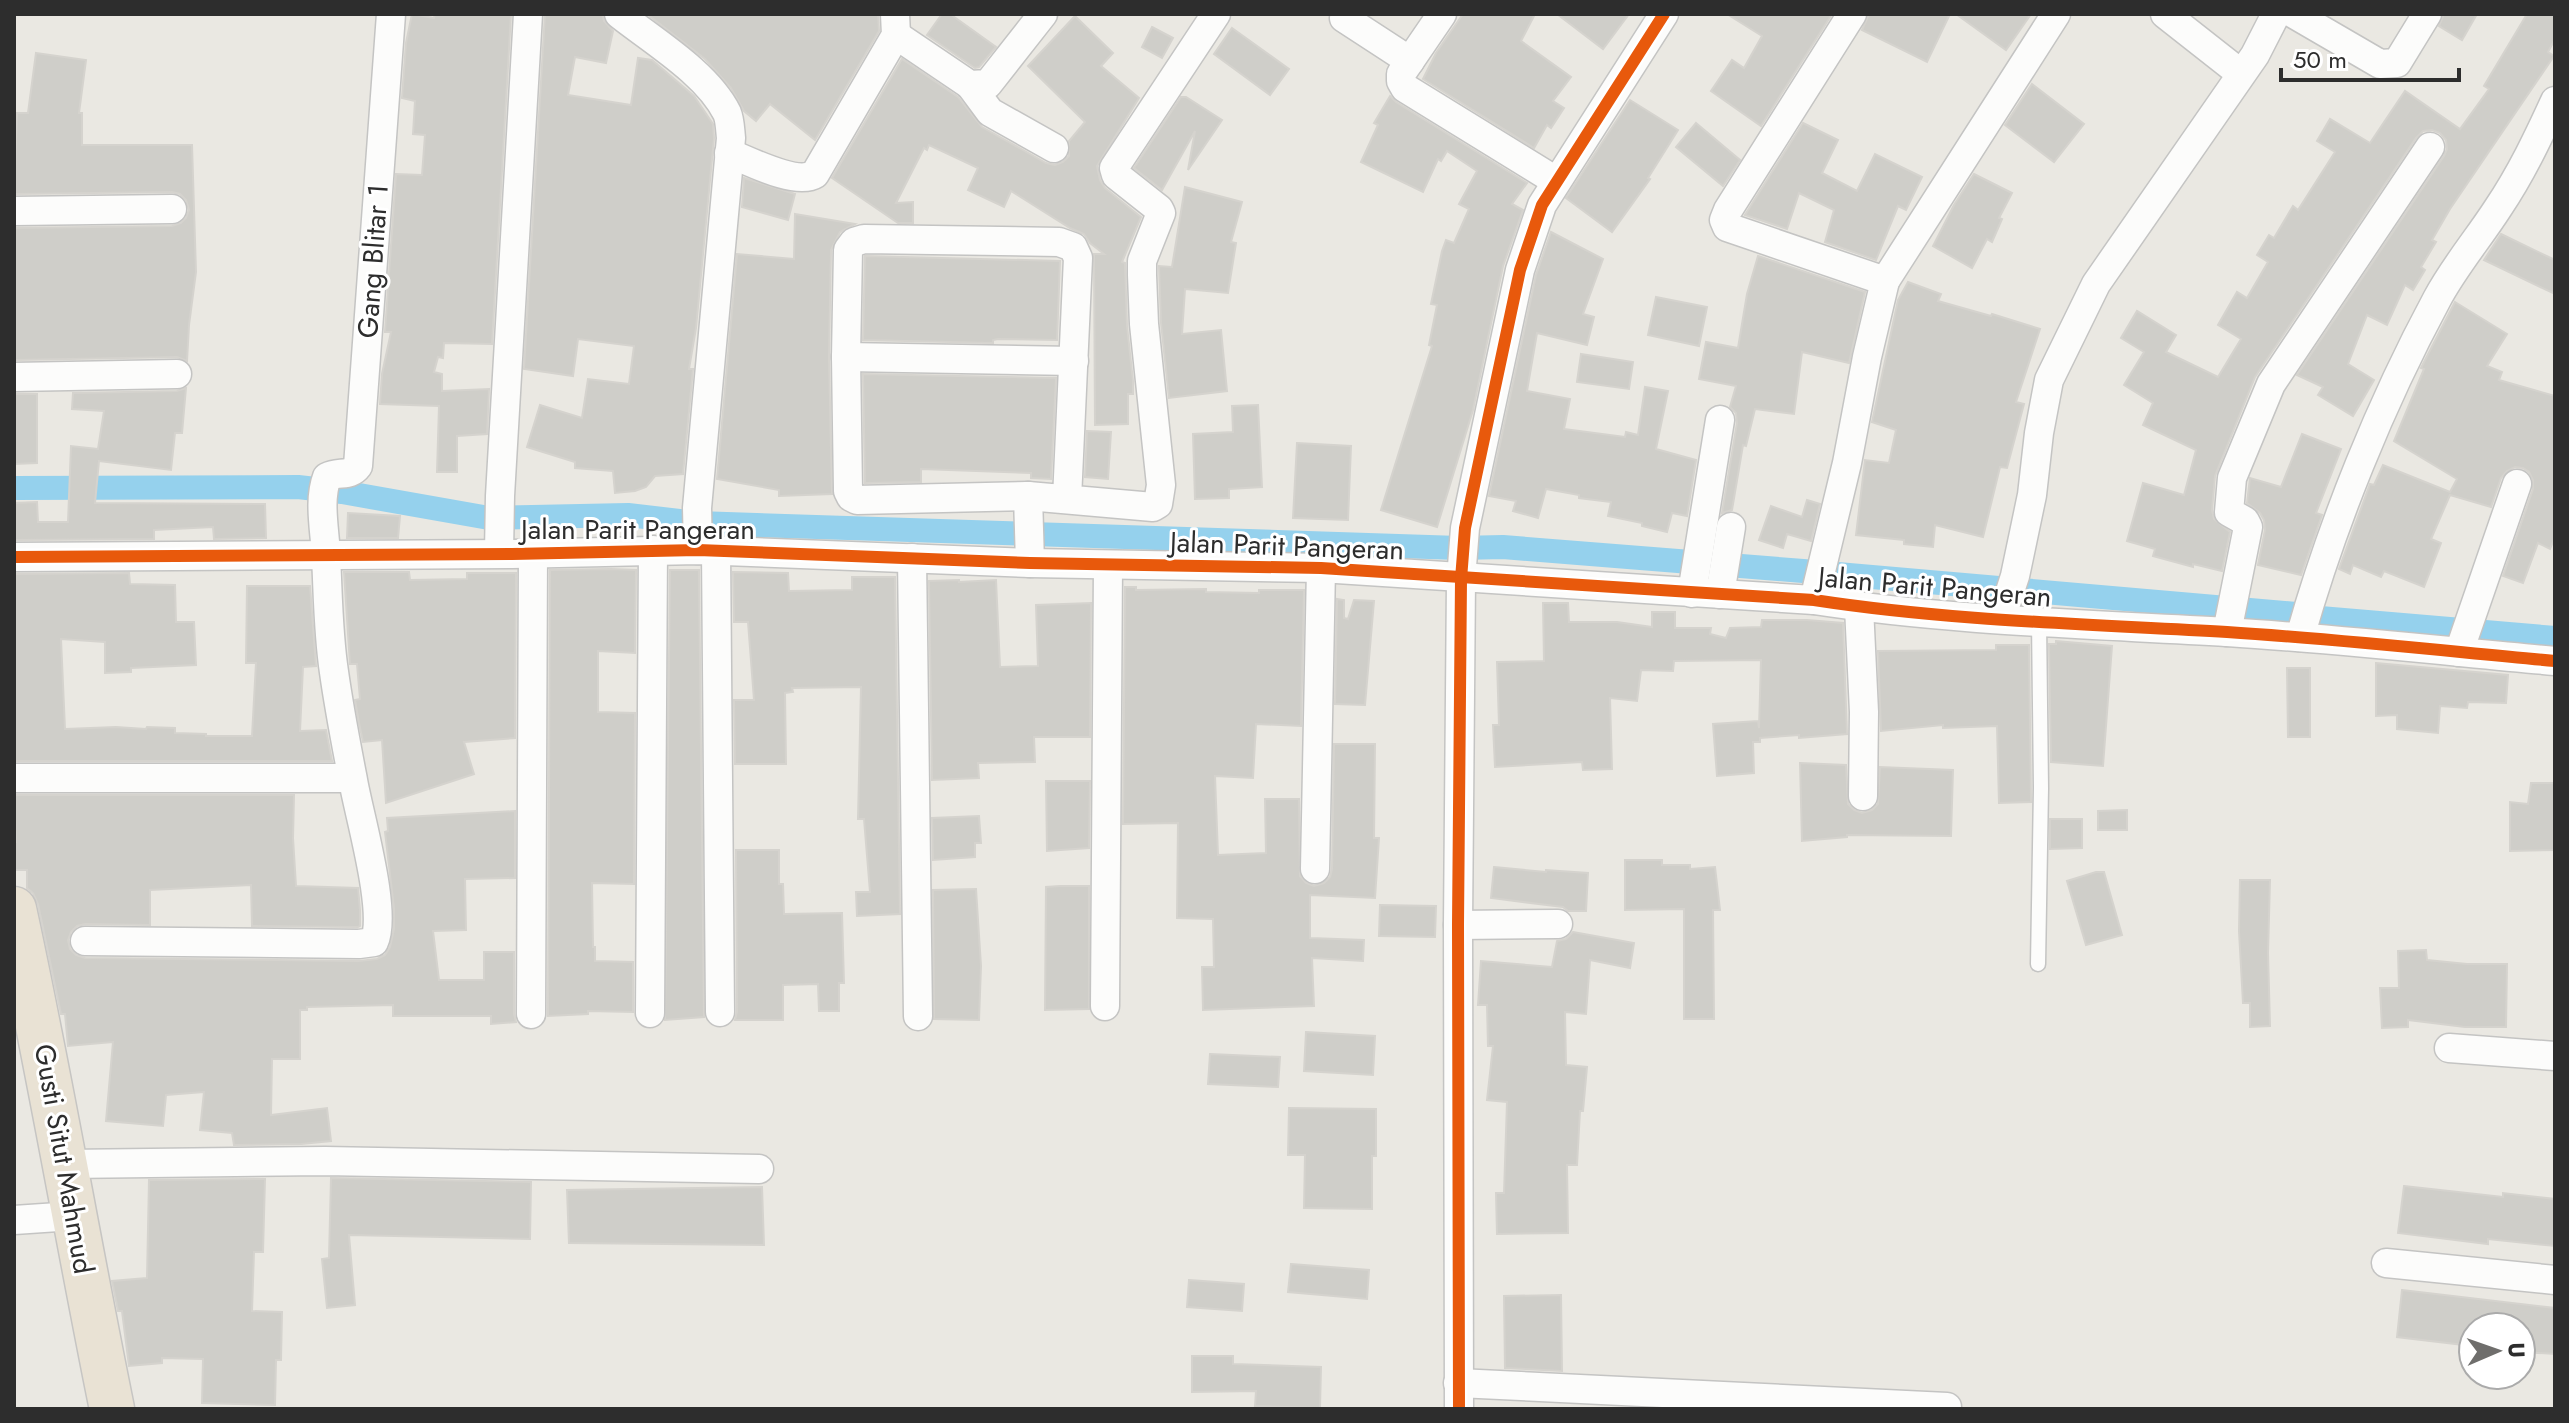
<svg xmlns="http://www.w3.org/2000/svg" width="2569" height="1423" font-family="Jost,sans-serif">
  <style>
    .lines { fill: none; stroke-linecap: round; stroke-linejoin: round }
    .canal { stroke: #95d1ed; stroke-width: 24 }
    .building { fill: #cfcec9; stroke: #d5d3ce; stroke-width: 2 }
    .service-casing { stroke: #c4c4c3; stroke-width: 17 }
    .minor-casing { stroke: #c4c4c3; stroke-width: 31 }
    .trunk-casing { stroke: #c6c5c3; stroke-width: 47 }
    .service { stroke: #fcfcfb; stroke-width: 14 }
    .minor { stroke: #fcfcfb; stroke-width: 28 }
    .trunk { stroke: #e9e2d4; stroke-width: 44 }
    .cycleway-casing { stroke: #fff; stroke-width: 17 }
    .cycleway { stroke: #e8590c; stroke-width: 12 }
    .labels { text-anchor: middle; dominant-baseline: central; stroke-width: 6; stroke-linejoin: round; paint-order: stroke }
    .street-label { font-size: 28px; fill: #2d2d2d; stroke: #fff }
  </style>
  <rect width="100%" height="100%" fill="#eae8e2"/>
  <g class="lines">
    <g class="canal">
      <path d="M14,488L298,487L342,492L489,518L628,515L697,523L1459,548L1503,547L1803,571L2296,614"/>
      <path d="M2320,618L2555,638"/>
    </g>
  </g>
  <g class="building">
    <path d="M412,14L434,18L435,14H511L492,344L444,343L443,358L438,357L434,372L442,374V391L489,389L487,434L457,436V472H437L439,406L380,404L382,374L391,332H385L396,174L422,175L425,135L413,134L415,101L402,98L406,43Z"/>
    <path d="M545,14H602L604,21L613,31L606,63L575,57L568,95L631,105L638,58L652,60L694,96L713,124L714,138L696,328L689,369H693L683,474L655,476L646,487L635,491L615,493L613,471L575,468V462L527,447L540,405L582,418L588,379L629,384L634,346L578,339L573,376L524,369Z"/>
    <path d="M647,14H878L879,31L815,140L770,104L756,121L744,111L731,88L705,59Z"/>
    <path d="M942,14H950L996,47L979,67L975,68L927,35Z"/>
    <path d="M1463,14H1535L1521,41L1571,77L1553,101L1564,108L1551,128L1547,125L1534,148L1423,79L1436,53Z"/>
    <path d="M1557,14H1629L1603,49Z"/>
    <path d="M1727,14H1832L1761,126L1711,91L1732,60L1744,68L1762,36Z"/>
    <path d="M1869,14H1950L1927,62L1862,30Z"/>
    <path d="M1956,14H2031L2006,50Z"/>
    <path d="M2444,14H2477L2462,40L2439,26Z"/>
    <path d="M2527,14H2555V39L2548,52L2554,56L2450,209L2432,240L2436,242L2421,267L2425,270L2413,290L2405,285L2387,325L2367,315L2348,364L2374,380L2353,416L2318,395L2323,387L2297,375L2444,156L2447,149L2446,140L2440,133L2432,130L2423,131L2416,138L2255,377L2215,476L2212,510L2214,519L2230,532L2222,571L2193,564V567L2153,556L2155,549L2127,541L2143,483L2184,495L2196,450L2143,425L2153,403L2124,385L2144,352L2121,338L2137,311L2176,335L2166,352L2218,377L2241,339L2218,325L2237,292L2247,298L2268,262L2257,255L2269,235L2274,238L2293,206L2298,210L2335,152L2317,141L2330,119L2370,143L2405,91L2460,129L2489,89L2484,86Z"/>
    <path d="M1075,16L1113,53L1101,66L1139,98L1097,166L1100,180L1105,188L1141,217L1122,262L1125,263L1127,326L1133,381V394H1128V424L1095,425L1094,254H1104L1090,243L1084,234L1070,228L1011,191L1004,207L968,190L978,168L929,145L927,150L924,148L896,203L913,202V223H898L832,178L902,59L958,97L982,127L1046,163L1055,165L1063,162L1069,156V141L1085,122L1028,66Z"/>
    <path d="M1152,27L1173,38L1162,58L1142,47Z"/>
    <path d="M1232,28L1289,69L1270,95L1214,54Z"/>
    <path d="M36,53L86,60L79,113H82V145H192L196,272L189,325L187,361L177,357L15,360L14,228L172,226L181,223L186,218L189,210L186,200L180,194L172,192L14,194L17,113H28Z"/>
    <path d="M2032,84L2084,124L2054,162L2005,125Z"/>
    <path d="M1390,96L1396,102L1527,183L1512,204L1523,210L1503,266L1473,410L1437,527L1381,510L1432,346L1429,345L1437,305L1431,304L1442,251L1446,240L1454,243L1469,209L1459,204L1477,171L1447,151L1441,161L1438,159L1423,192L1361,162L1378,125L1374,123Z"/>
    <path d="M1181,97H1186L1222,120L1188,170L1195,131L1162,190L1134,168Z"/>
    <path d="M1630,100L1678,130L1648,178L1650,179L1612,232L1566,198Z"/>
    <path d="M1696,123L1740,160L1723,186L1676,147Z"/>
    <path d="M1803,123L1838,140L1822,173L1857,191L1875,154L1922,177L1906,210L1898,206L1876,260L1825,242L1834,210L1799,193L1787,229L1745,215Z"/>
    <path d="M1974,174L2012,193L1999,218L2002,219L1992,242L1987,239L1972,268L1933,246L1954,205Z"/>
    <path d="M744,178L795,194L788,220L742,207Z"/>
    <path d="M1185,187L1242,202L1231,242L1236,243L1228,293L1185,289L1182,334L1221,330L1227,391L1169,398L1161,323L1159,266L1172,267Z"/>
    <path d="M795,214L855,224L840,232L831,250L829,357L832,494L779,496V490L717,479L737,254L794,259Z"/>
    <path d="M1551,232L1603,259L1583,314L1594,317L1587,345L1537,333L1527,391L1570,399L1564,429L1625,437L1626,432L1638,435L1645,387L1668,391L1656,449L1696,460L1687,516L1672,513L1667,532L1642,526V523L1608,516L1611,502L1579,498V495L1546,489L1538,518L1513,511L1516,501L1489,496L1536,275Z"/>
    <path d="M2501,234L2555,260V294L2484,260Z"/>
    <path d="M865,256L1060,261L1057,340L998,339L993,340V343L863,340Z"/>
    <path d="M1758,256L1865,292L1849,363L1802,352L1794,414L1755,409L1746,446L1743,445L1732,510L1722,513L1737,423L1736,413L1730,407L1736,386L1699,379L1706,342L1738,348L1747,294Z"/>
    <path d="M1908,282L1941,294L1938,301L1991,316L1992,314L2040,329L2016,402L2024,404L2007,468L2000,467L1983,537L1935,525L1933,547L1904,544V540L1856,535L1865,460L1889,463L1896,430L1872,422L1898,300Z"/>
    <path d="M1656,297L1707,307L1699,346L1648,335Z"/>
    <path d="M2455,302L2507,334L2487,366L2502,372L2499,380L2555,396V537L2550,549L2538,543L2523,583L2503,576L2533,489V480L2529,472L2523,468L2515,467L2507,471L2501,478L2491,507L2450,495L2431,539L2441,543L2424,587L2384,571L2381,577L2353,565L2350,574L2339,569L2370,484L2374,485L2383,465L2450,492L2457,479L2394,441L2424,369L2421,368Z"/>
    <path d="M1581,354L1633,362L1629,389L1577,382Z"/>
    <path d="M863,374L1056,378L1051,479L1031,478V473L921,469V482L865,483Z"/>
    <path d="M186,388L182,433H175L171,470L99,461L95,503L265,504L266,538L214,539L213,527L154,530V539L14,540V503L37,502L38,522H68L71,446L98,449L104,411L72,409L73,393L177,391Z"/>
    <path d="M15,394H37V463L14,464Z"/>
    <path d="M1258,405L1262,487L1229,489V498L1195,499L1193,434L1233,432L1232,406Z"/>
    <path d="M1087,431L1111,432L1108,479L1085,477Z"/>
    <path d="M2302,434L2341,449L2316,513L2322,515L2301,575L2258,565L2265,530L2264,520L2260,513L2247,503L2250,478L2281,487Z"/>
    <path d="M1297,443L1351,446L1348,520L1293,518Z"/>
    <path d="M1807,500L1820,504L1811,541L1787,534L1783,548L1759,540L1771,506L1802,517Z"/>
    <path d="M348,513L400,516L398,538H347Z"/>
    <path d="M611,569L636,570L635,653L598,651V712L635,713L634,884L592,883L593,947H595V961L633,962V1012L588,1011V1014L548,1016L550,570Z"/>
    <path d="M670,570H699L704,1017L665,1020Z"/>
    <path d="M344,572H409L410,580L467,579V573H516L515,738L464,742L474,774L386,803L382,740L363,742L359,723L355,700L360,699L357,664H350Z"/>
    <path d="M733,572L788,573L789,591L852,590V577H895L900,914L857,916L856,892H870L864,819H858L861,687L792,688L793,692L785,693L786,764H735L734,700H754L748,622H734Z"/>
    <path d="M129,573L130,584L175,585L176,622H194L196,665L131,668V672L105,673V642L61,639L65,729L116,727L146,729L147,727L175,728V733L206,734V736H252L256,663H246L247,586H310L316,666L303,667L300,731L326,730L332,761H14V574Z"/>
    <path d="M959,580V582L996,580L1000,667L1038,666L1036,605L1091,603L1090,737H1034L1035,762L978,763L979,778L932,780L929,581Z"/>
    <path d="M1125,587H1136V590L1206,589V592L1259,593V590H1304L1301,726L1256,724L1253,778L1215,776L1218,855L1266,853L1265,799H1299L1300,876L1306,883L1314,886L1324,883L1330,877L1332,869L1334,744H1375L1374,838H1379L1375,898L1310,895V938L1364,940L1363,961L1312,958L1314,1006L1203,1010L1202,967H1214L1213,919L1177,918L1178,823L1123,824Z"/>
    <path d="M1337,599L1344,600V618L1348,619L1354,600L1374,601L1365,705L1335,704Z"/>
    <path d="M1543,603H1568L1569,622H1617L1652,627V612H1675V628H1711L1710,634L1726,638L1730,628L1761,627L1762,620H1807L1843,623L1847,734L1799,738V735L1760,738V742H1753L1754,773L1717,776L1713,724L1758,721L1759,728L1761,660L1674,661L1673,671L1641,670L1637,701L1610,698L1612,769L1583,770L1582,762L1495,767L1493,725H1499L1497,662L1544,661Z"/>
    <path d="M2056,641L2112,646L2103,766L2051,762L2049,644H2056Z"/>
    <path d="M1996,645H2029L2031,802L1999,803L1997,726L1943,728V725L1881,731L1878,651L1996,650Z"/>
    <path d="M2376,663L2508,675L2506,703L2468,702L2467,708L2440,706L2438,733L2397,729V715L2376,716Z"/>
    <path d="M2287,668H2310V737H2288Z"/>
    <path d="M1800,763L1846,765L1848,804L1854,810L1862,813L1872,810L1878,804L1880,767L1953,770L1951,836L1847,835V837L1802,841Z"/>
    <path d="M1046,781H1090L1089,848L1047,851Z"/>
    <path d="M2531,783H2555V850L2510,851V802L2528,804Z"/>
    <path d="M14,795H294L293,838L296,886L358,888L360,910V926L358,927L252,926L251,885L150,890V925L85,924L77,926L71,932L68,940L70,949L76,955L85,958L359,961L377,959L385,955L390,947L394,929V908L385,832L388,831L387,818L515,811V878L465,879L466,930L433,931L439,980H484V952H514V1014L516,1022L491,1024V1016H393V1005L307,1007V1010H300V1059H272L271,1115L327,1108L331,1141L301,1144L234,1145L232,1133L200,1130L204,1092L166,1095L163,1126L106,1121L113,1042L68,1046L65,1014H61L38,904L33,893L27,888V870H14V842H16Z"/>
    <path d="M2127,810V830H2098V811Z"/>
    <path d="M979,816L981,843H975V857L933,860L932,818Z"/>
    <path d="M2050,819H2082V848L2050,849Z"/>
    <path d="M736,850H779V884H783L784,914L842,913L844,983H839V1011H819L818,984L783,985V1020H735L737,1012Z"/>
    <path d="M1625,860H1662V865H1690V869L1715,867L1720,910H1713L1714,1019H1684V909L1625,910Z"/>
    <path d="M1494,867L1546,872V870L1588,873L1586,911H1568L1563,907L1491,898Z"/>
    <path d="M2096,872H2104L2122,935L2086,945L2067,881Z"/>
    <path d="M2240,880H2270L2268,953L2270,1026L2250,1027V1003H2243L2239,931Z"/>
    <path d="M1060,886H1089V1009L1045,1010L1046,887Z"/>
    <path d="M976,889L981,966L979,1020L934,1019L933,890Z"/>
    <path d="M1380,905L1436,906L1435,937L1379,936Z"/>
    <path d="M1573,932L1634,943L1630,968L1590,960L1586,1014L1565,1012L1566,1065L1587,1067L1583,1111H1580L1577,1165H1567L1568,1233L1497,1234L1496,1193H1504L1507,1102L1487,1100L1493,1046H1488L1487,1005H1478L1481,961L1552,967L1557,941L1566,939Z"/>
    <path d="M2426,950L2427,960L2467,964H2507L2506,1027H2465L2408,1020V1027L2382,1028L2380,988H2399L2398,951Z"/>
    <path d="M1306,1032L1375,1036L1373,1075L1304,1071Z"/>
    <path d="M1210,1054L1280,1057L1278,1087L1208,1084Z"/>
    <path d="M1289,1108L1376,1109V1156H1372V1209L1304,1208L1305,1155H1288Z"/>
    <path d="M331,1178L531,1182L530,1239L349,1235L355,1305L327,1308L322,1259L329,1258Z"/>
    <path d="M265,1179L263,1252H254L252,1311L282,1312L281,1360H276L275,1405L202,1403L203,1359L162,1358V1363L129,1366L122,1311H118L112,1281L147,1278L149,1180Z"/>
    <path d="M2404,1186L2503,1197V1193L2555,1199V1246L2488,1239V1244L2398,1233Z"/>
    <path d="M762,1187L764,1245L569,1243L567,1190Z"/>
    <path d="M1291,1264L1369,1270L1367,1299L1288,1292Z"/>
    <path d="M1189,1280L1244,1284L1242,1311L1187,1307Z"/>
    <path d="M2402,1290L2555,1308V1354L2521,1352V1327H2473V1346L2397,1337Z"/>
    <path d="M1561,1295L1562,1371L1505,1368L1504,1296Z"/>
    <path d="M1192,1356H1233V1364L1321,1367L1320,1408L1255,1406L1256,1391L1192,1392Z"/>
  </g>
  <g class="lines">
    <defs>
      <path id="service" d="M2038,964L2041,788L2039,621"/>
      <g id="minor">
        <path d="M619,14C653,41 707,73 727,113C730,120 730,129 731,138L697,508L698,550"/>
        <path d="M1442,14L1401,74V81L1405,88L1556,181"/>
        <path d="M2165,14L2240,73"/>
        <path d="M2294,14L2380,64L2397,63L2427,14"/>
        <path d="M1344,18L1410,61"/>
        <path d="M896,35L970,85L988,84L1043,14"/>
        <path d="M970,85L990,112L1054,148"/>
        <path d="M729,153C749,161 797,186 815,174L896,35L895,14"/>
        <path d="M14,211L172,209"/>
        <path d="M1885,281L2056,14"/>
        <path d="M846,357L1074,361"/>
        <path d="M14,377L177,374"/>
        <path d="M1028,496L1030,563"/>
        <path d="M1067,499L1078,258L1073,247L1059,242L864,239L854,242L848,250L846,357L848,491L851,497L857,500L1028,496L1153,507L1158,504L1161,485L1144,324L1142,275V261L1161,213L1159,209L1116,175L1114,168L1216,14"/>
        <path d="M716,551L720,1012"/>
        <path d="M499,553L500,496L528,14"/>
        <path d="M14,557L512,554L698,550L1030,563L1321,568L1814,600C1950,621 2090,624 2227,632C2337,639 2446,651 2555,661"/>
        <path d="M912,558L918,1016"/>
        <path d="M1692,593L1720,420"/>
        <path d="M1720,594L1731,527"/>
        <path d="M1814,600L1847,463L1867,357L1885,281L1727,227L1724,220L1728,210L1852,14"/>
        <path d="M1859,607L1864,712L1863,796"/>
        <path d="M2001,619L2015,576L2032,495L2039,433L2049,380L2096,284L2255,55L2276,14"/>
        <path d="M2227,632L2248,527L2245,521L2229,512L2232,478L2271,384L2430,147"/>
        <path d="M2300,637C2332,524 2381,403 2437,299C2454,267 2478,239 2498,208C2521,174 2538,138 2555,101"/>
        <path d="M2459,652L2517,484"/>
        <path d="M14,778H352"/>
        <path d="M1315,869L1321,568"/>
        <path d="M1458,925L1558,924"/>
        <path d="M85,941L359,944L374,942C388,913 359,815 353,780C346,744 339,708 334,672C328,633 328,594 326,556C325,530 318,501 327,477C339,471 350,477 358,466L391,14"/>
        <path d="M1105,1006L1108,565"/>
        <path d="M650,1013L653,550"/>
        <path d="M531,1014L533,553"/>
        <path d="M2449,1048L2555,1056"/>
        <path d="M66,1164L325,1161L759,1169"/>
        <path d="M14,1220L73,1216"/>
        <path d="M2386,1263L2555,1280"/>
        <path d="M1458,1383L1947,1407"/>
        <path d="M1459,1409L1458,925L1461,579L1465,528L1520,270L1542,205L1664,14"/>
      </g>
      <path id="trunk" d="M14,909C50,1075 78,1242 112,1409"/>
    </defs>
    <use href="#service" class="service-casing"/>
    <use href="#minor" class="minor-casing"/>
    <use href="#trunk" class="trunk-casing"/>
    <use href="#service" class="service"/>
    <use href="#minor" class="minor"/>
    <use href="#trunk" class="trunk"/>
    <defs>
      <g id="cycleway">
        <path d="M14,557L512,554L698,550L1030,563L1321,568L1814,600C1950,621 2090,624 2227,632C2337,639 2446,651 2555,661"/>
        <path d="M1459,1409L1458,925L1461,579L1465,528L1520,270L1542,205L1664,14"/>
      </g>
    </defs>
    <use href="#cycleway" class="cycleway-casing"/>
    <use href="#cycleway" class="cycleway"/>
  </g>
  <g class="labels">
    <g class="street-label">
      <text transform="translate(373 261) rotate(-86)">Gang Blitar 1</text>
      <text x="638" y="529">Jalan Parit Pangeran</text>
      <text transform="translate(1287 546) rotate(2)">Jalan Parit Pangeran</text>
      <text transform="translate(1935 587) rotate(5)">Jalan Parit Pangeran</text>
      <text transform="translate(64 1159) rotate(80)">Gusti Situt Mahmud</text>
    </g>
  </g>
  <rect width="2569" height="1423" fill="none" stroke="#2d2d2d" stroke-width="32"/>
  <g transform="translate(2497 1351) rotate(88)"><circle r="38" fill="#ffffff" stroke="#ababab" stroke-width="2"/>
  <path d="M0-6L14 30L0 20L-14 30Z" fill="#6f6e6c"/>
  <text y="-12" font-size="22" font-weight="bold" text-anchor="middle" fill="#2d2d2d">U</text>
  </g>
  <path d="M2281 68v12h178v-12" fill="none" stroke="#2d2d2d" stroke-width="4"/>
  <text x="2293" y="68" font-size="24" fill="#2d2d2d" stroke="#ffffff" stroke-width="6" paint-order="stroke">50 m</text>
</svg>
